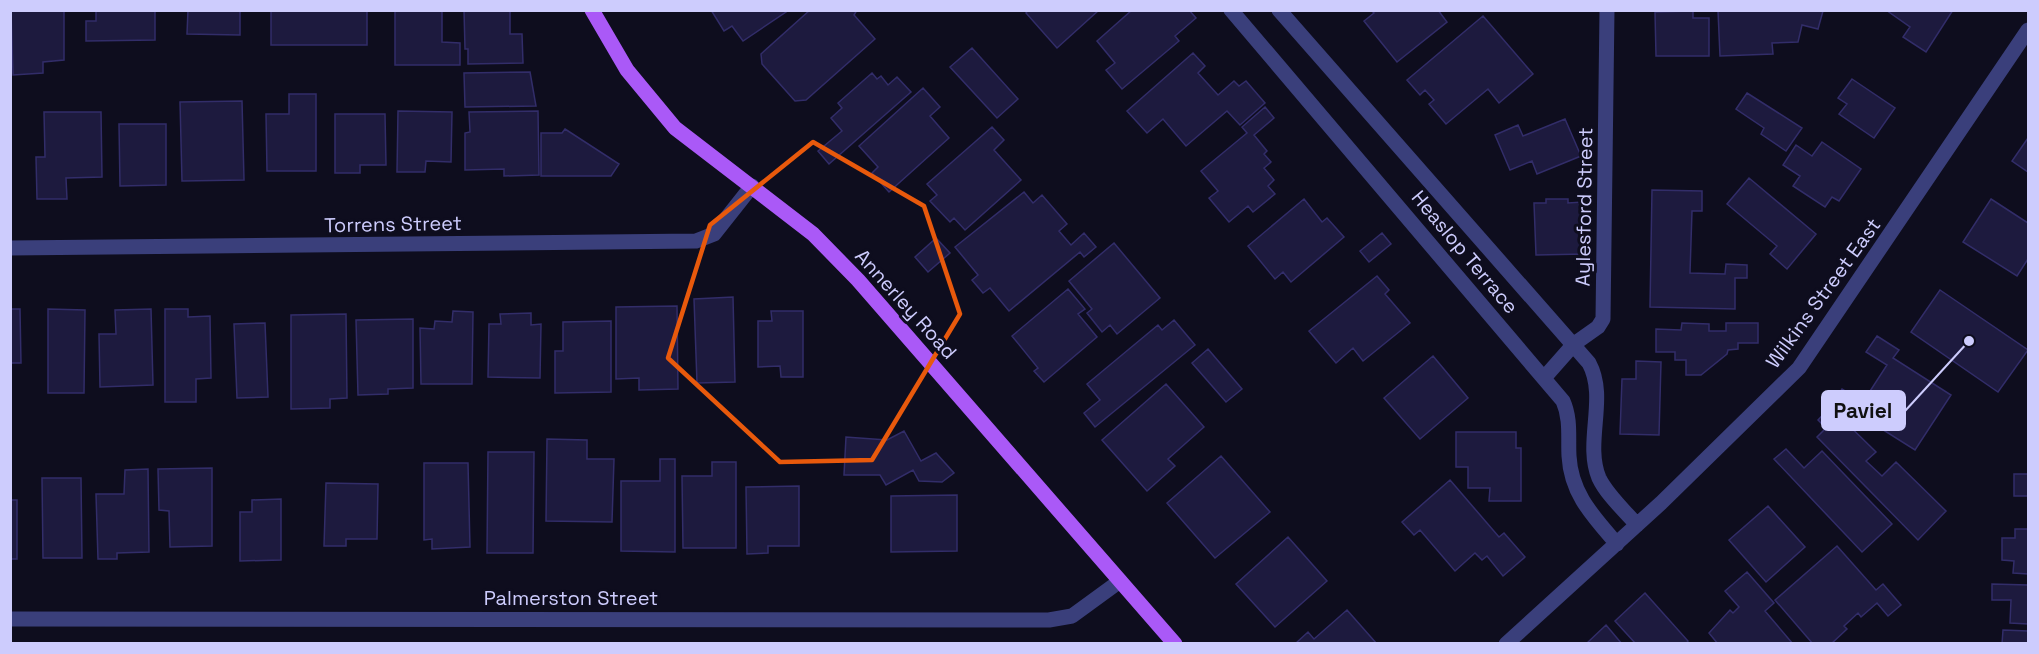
<svg xmlns="http://www.w3.org/2000/svg" width="2039" height="654" font-family="'Space Grotesk',sans-serif">
<rect width="100%" height="100%" fill="#0e0d1e"/>
<path fill="#1d1a3e" stroke="#322d69" stroke-width="1.5" d="M11 10H64V60L43 62V73L13 75Z
M96 10H155V40L86 41V21H96Z
M188 10H240V35L187 34Z
M271 10H367V45H271Z
M395 10H442V42L460 43V65H395Z
M464 10H510V34H522L523 63 468 64V49H465Z
M711 10H789L743 41 732 26 724 31Z
M810 10H857L854 15 875 39 806 100 795 101 762 64 761 54Z
M1028 10H1099L1057 48 1026 13Z
M1132 10H1189L1196 18 1175 36 1179 41 1122 89 1106 70 1115 63 1097 41Z
M1371 10H1438L1447 22 1397 62 1364 21 1374 13Z
M1886 10H1953L1926 52 1903 37 1910 27Z
M1693 11V18H1709V56H1656L1655 12Z
M1718 11 1762 10 1823 11 1818 29 1802 25 1798 42 1772 43 1773 54 1720 56Z
M1483 16 1533 74 1499 103 1488 89 1446 124 1429 104 1434 100 1425 90 1420 95 1407 80Z
M972 48 1018 99 997 118 950 67Z
M1193 53 1205 66 1198 73 1218 95 1234 81 1239 86 1246 81 1265 103 1240 125 1227 111 1186 146 1163 119 1147 133 1127 111Z
M530 72 536 106 465 107 464 73Z
M872 73 877 79 881 76 888 85 897 77 911 92 829 164 818 151 842 131 831 118 842 108 838 103Z
M1852 79 1895 108 1874 138 1839 114 1847 104 1838 98Z
M923 88 940 107 930 116 949 138 889 192 872 173 878 167 859 146Z
M1747 93 1802 128 1786 151 1761 134 1764 128 1736 109Z
M289 94H316V171H267L266 114H289Z
M242 101 244 180 182 181 180 102Z
M1265 107 1274 118 1254 135 1267 151 1264 154 1271 162 1264 168 1274 180 1268 186 1275 194 1253 212 1248 206 1229 222 1209 198 1218 191 1201 171 1247 133 1242 127Z
M398 111 452 112 451 162 426 161 425 172H397Z
M538 111 539 175 504 176V169L465 170V133L470 132 469 112Z
M44 112H101L102 177 66 178 67 199H37L36 157H45Z
M335 114H385L386 165H360V173H335Z
M1565 119 1581 156 1537 174 1532 161 1510 170 1495 135 1518 125 1523 136Z
M119 124H166V185L120 186Z
M992 127 1004 140 994 150 1021 180 965 230 954 218 950 222 930 201 937 195 927 184Z
M565 129 619 164 611 176H541V133H562Z
M2028 138V172L2012 161Z
M1822 142 1861 169 1839 201 1832 197 1825 207 1793 186 1800 176 1783 165 1796 145 1812 156Z
M1749 178 1816 234 1787 269 1770 254 1777 246 1727 204Z
M1652 190 1702 191V211H1692L1690 273 1725 274 1726 264 1747 265V278H1735V309L1650 307Z
M1024 192 1033 203 1042 195 1067 224 1059 231 1071 245 1084 233 1096 247 1084 257 1080 252 1009 311 990 288 983 293 972 280 978 275 955 247Z
M1304 199 1322 222 1327 218 1344 237 1291 282 1283 272 1275 279 1248 246Z
M1546 199H1568V203L1583 202 1585 254 1536 255 1534 203H1546Z
M1991 199 2028 223V259L2017 276 1963 242Z
M1382 233 1391 244 1369 262 1360 251Z
M936 238 950 253 928 272 915 257Z
M1114 243 1160 298 1117 334 1110 325 1102 332 1087 313 1092 309 1069 281Z
M1377 276 1389 290 1385 294 1410 323 1363 361 1353 348 1336 363 1309 331Z
M1068 289 1085 309 1078 314 1097 337 1044 382 1034 371 1038 368 1012 336Z
M1940 290 2028 350 1998 392 1911 332Z
M733 297 735 382 697 383 694 299Z
M677 306 678 389 639 390V378L616 379V307Z
M10 309H20L21 363H10Z
M48 309 85 310 84 393H48Z
M151 309 153 385 100 387 99 334H116L115 310Z
M165 309H188V317L210 316 211 378 196 379V402H165Z
M453 311 473 312 472 384H421L420 328 434 329 435 321 452 322Z
M771 311H803V377H781L780 366 758 367V321H772Z
M531 313V325L541 324 540 378 488 377 489 324H501L500 314Z
M346 314 347 398 330 399V408L291 409V315Z
M413 319V388L388 389V394L358 395 356 320Z
M1174 320 1195 345 1095 427 1084 413 1100 400 1087 384 1158 325 1162 330Z
M611 321V392L555 393V351H563V322Z
M265 323 268 397 237 398 234 324Z
M1682 323 1709 324V331H1726V323H1758V343H1738V349L1728 350 1727 354 1701 375H1686V360H1675V352H1656V329L1681 330Z
M1877 336 1899 350 1893 358 1951 395 1915 450 1869 421 1873 415 1861 408 1855 418 1832 404 1842 389 1863 402 1887 365 1866 352Z
M1208 349 1242 389 1226 402 1192 363Z
M1433 356 1468 398 1420 439 1384 398Z
M1636 361 1661 362 1659 435 1620 434 1622 379H1636Z
M1166 384 1204 427 1168 459 1175 466 1147 491 1102 440Z
M1830 407 1876 452 1866 461 1882 476 1896 462 1946 511 1918 540 1817 437 1826 428 1818 420Z
M904 431 921 461 936 453 954 473 942 482 919 481 913 470 886 485 880 475H844L846 437 887 440Z
M1456 432H1516V448H1521V501H1489L1490 488H1468V467H1456Z
M547 439 587 440V459H614L612 522 546 521Z
M1786 449 1804 468 1822 451 1892 524 1862 552 1774 459Z
M488 452H534L533 553H487Z
M1221 456 1270 512 1215 558 1167 503Z
M660 459H675V552L621 551V481H660Z
M712 462H736V548H683L682 476H712Z
M424 463H468L470 547 432 549V539L424 540Z
M212 468V546L170 547 169 511 159 510 158 469Z
M148 469 149 552 117 553V559H98L96 494H124L125 470Z
M2014 474H2028V496H2014Z
M42 478H81L82 558H43Z
M1450 480 1499 537 1504 533 1525 557 1503 576 1487 556 1482 560 1475 553 1455 571 1420 530 1414 535 1402 522Z
M326 483 378 484 377 539H346V546H324Z
M799 486V546H768V553L747 554 746 487Z
M957 495V551L891 552V496Z
M281 499V560L240 561V512H252V500Z
M10 500H17V559H10Z
M1768 506 1805 547 1766 582 1729 540Z
M2015 529H2028V574L2013 573 2014 561 2002 560V538H2015Z
M1288 537 1327 581 1275 627 1236 584Z
M1837 546 1876 590 1883 584 1901 605 1888 616 1877 603 1861 617 1858 613 1844 626 1847 629 1831 644H1813L1775 600Z
M1747 572 1774 603 1765 611 1793 644H1718L1709 633 1730 610 1733 613 1739 607 1725 591Z
M1992 584 2028 585V624L2010 623 2011 600H1992Z
M1645 593 1688 641 1686 644H1636L1615 621Z
M1347 610 1377 644H1295L1308 632 1314 639Z
M1606 625 1622 644H1586Z
M2003 630 2028 631V644H2002Z"/>
<g fill="none" stroke-linecap="round" stroke-linejoin="round">
<path stroke="#3a3f7b" stroke-width="15" d="M1231 10 1563 401C1571 419 1568 437 1569 456 1571 494 1593 516 1617 544
M1279 10 1589 363C1608 398 1584 442 1599 478 1607 495 1625 511 1637 525
M10 248 696 241 714 234 752 186
M1544 378 1574 344 1598 327 1603 319 1607 10
M10 619 1049 620 1072 616 1120 581
M1506 644 1661 503 1799 368 2028 30"/>
<path stroke="#aa59f7" stroke-width="15" d="M592 10 627 70 675 128 813 234 858 280 1175 644"/>
</g>
<path fill="none" stroke="#e8590c" stroke-width="4.5" stroke-linejoin="round" d="M813 142 924 206 960 314 872 460 780 462 668 358 710 225Z"/>
<g text-anchor="middle" dominant-baseline="central" stroke-width="6" stroke-linejoin="round" paint-order="stroke">
<g font-size="20" fill="#cdccfd" stroke="#0e0d1e">
<text transform="translate(1584 207) rotate(-89)">Aylesford Street</text>
<text transform="translate(393 224) rotate(-1)">Torrens Street</text>
<text transform="translate(1465 252) rotate(50)">Heaslop Terrace</text>
<text transform="translate(1823 293) rotate(-54)">Wilkins Street East</text>
<text transform="translate(906 304) rotate(48)">Annerley Road</text>
<text x="571" y="598">Palmerston Street</text>
</g>
</g>
<path fill="none" stroke="#cdccfd" stroke-width="2" d="M1969 341L1905 411"/>
<circle fill="#cdccfd" stroke="#0e0d1e" stroke-width="2" cx="1969" cy="341" r="6"/>
<rect fill="#cdccfd" stroke="#cdccfd" stroke-width="2" x="1822" y="391" width="83" height="39" rx="6"/>
<g font-size="21" text-anchor="middle" font-weight="bold" fill="#111">
<text x="1863" y="418">Paviel</text>
</g>
<rect width="2039" height="654" fill="none" stroke="#cdccfd" stroke-width="24"/>
</svg>
